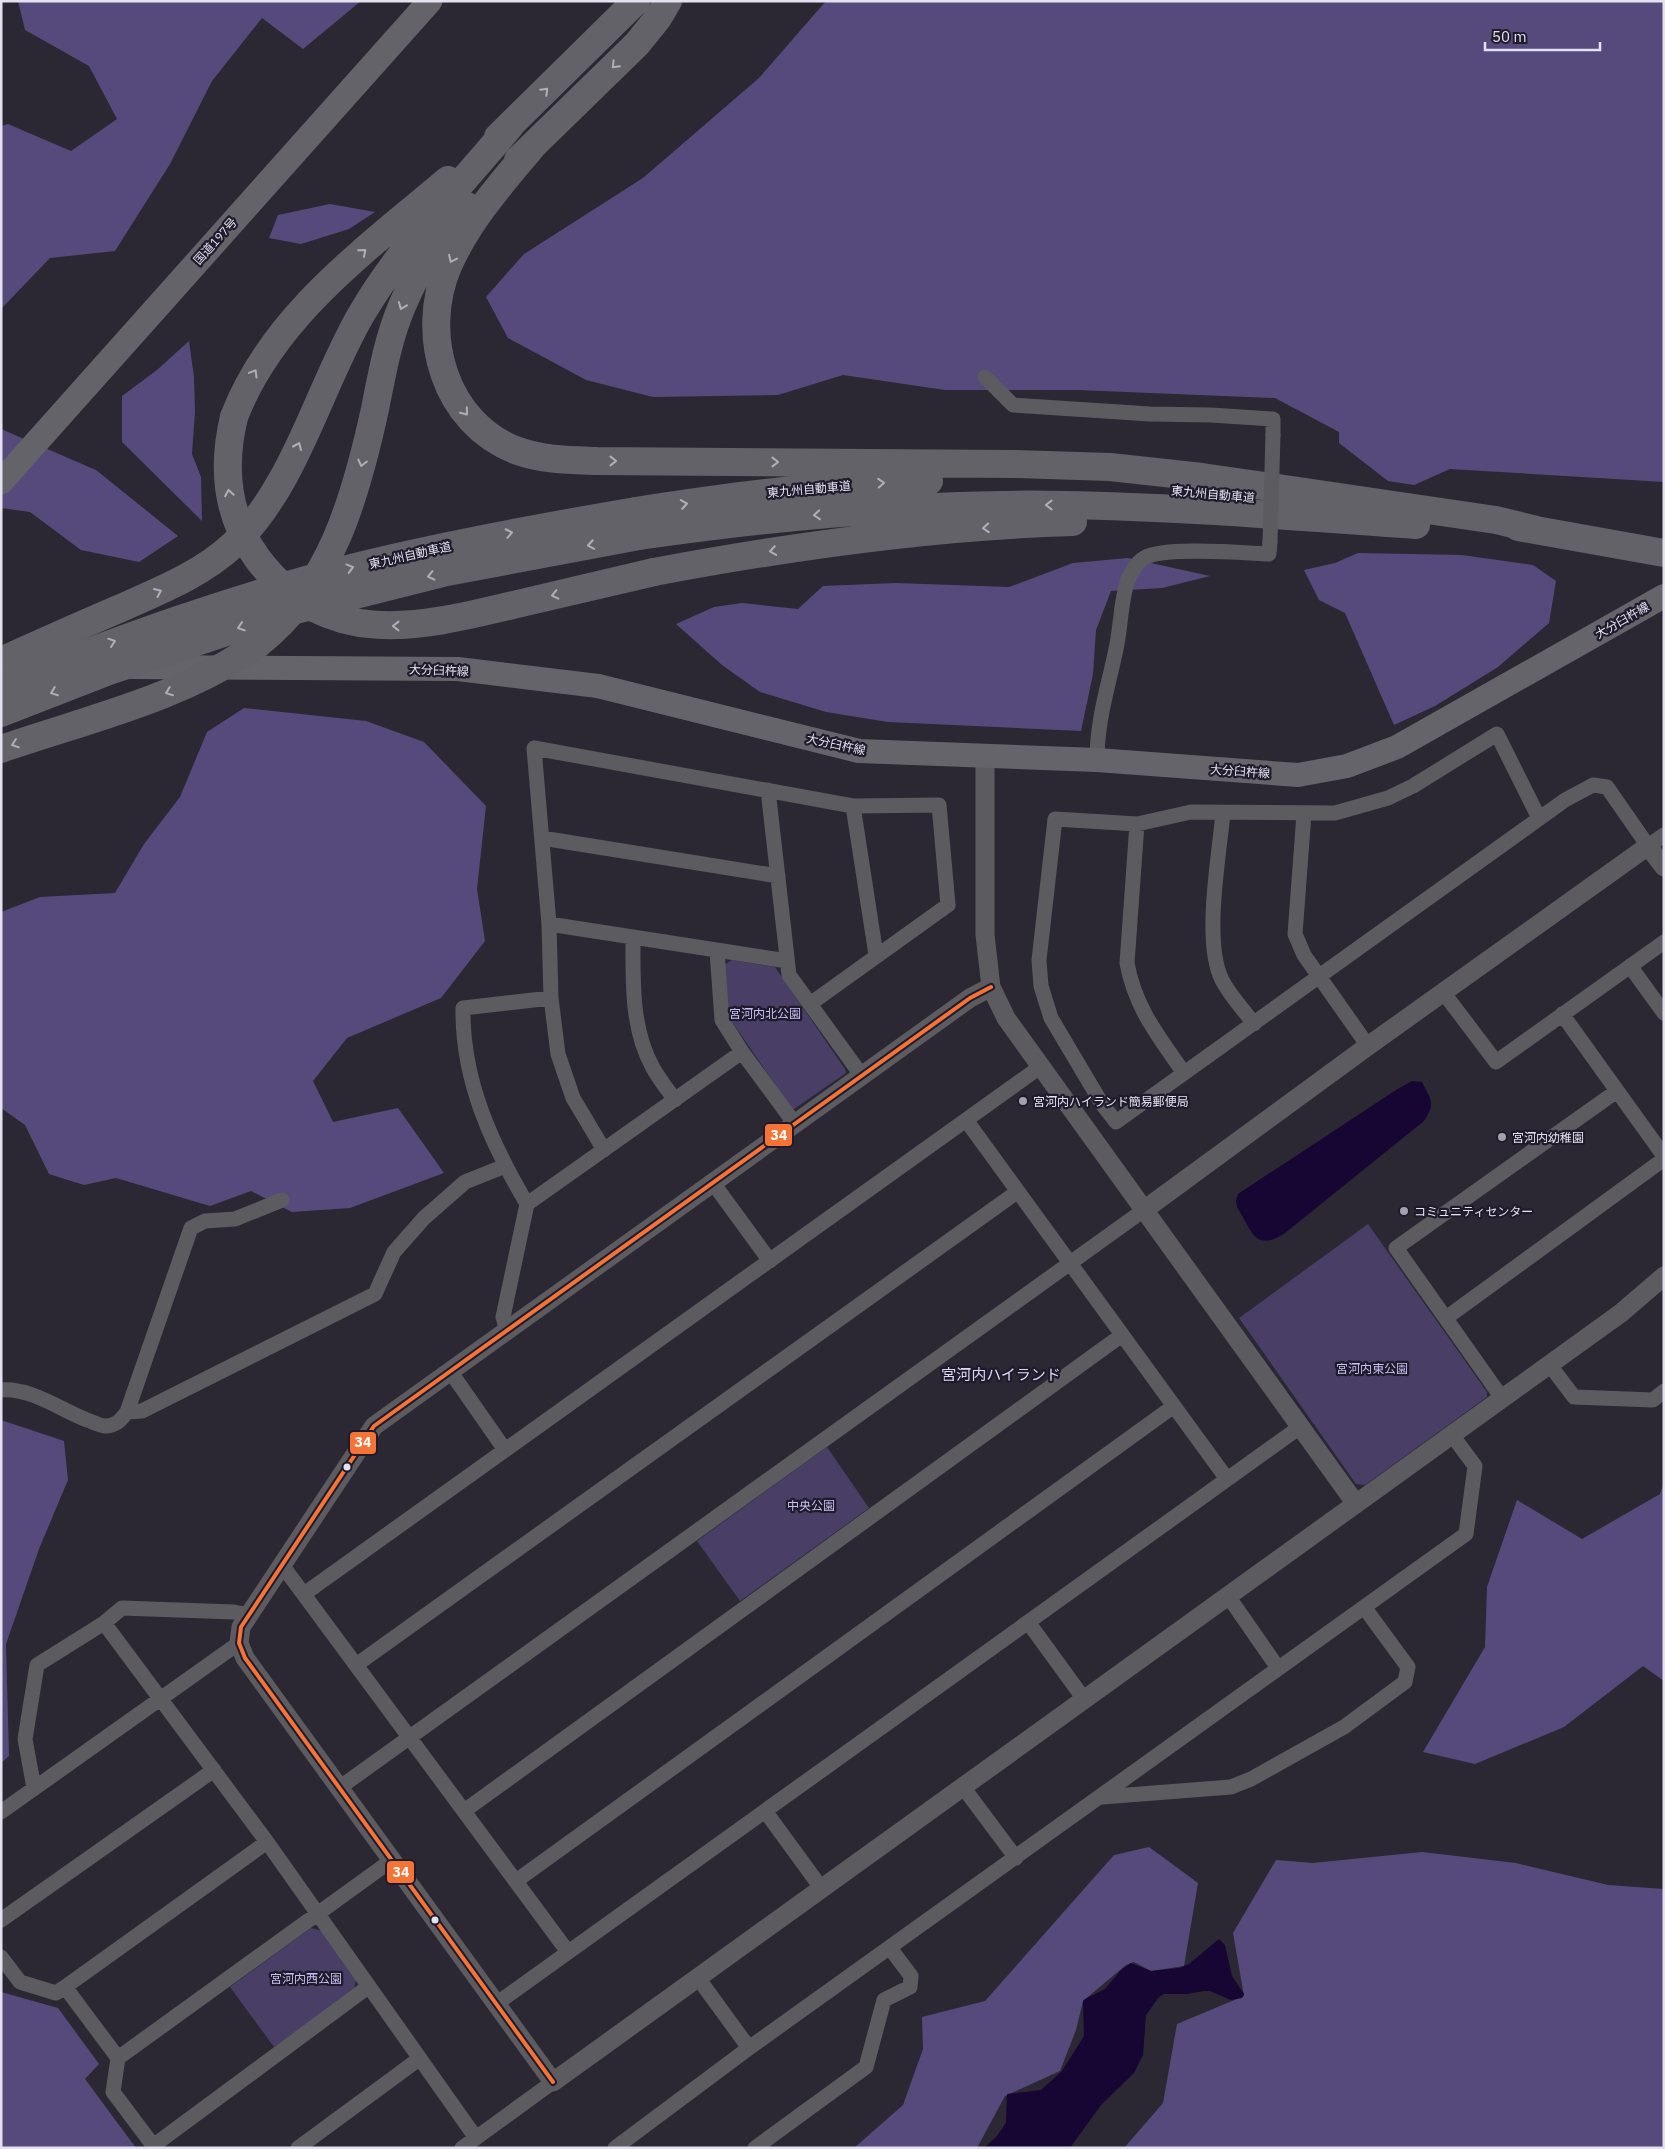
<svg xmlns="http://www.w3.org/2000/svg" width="1665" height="2149" font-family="'IBM Plex Sans','Noto Sans JP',sans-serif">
<rect width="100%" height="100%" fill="#2b2833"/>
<path fill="#483e66" d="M732 960 775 967 845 1069 846 1073 794 1109H792L728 1016 724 965Z
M1368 1224 1487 1392V1397L1365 1485 1356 1484 1239 1318Z
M827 1447 869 1508 740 1601 697 1541Z
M311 1928 322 1931 356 1980 354 1991 274 2047 230 1987Z"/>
<path fill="#564a7c" d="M18 1H361L303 49 262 18 212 81 170 164 115 251 50 258 1 309V126L8 124 71 151 117 119 89 66 25 30Z
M826 1H1664V482L1450 469 1414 485 1388 481 1339 443V432L1275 398 1078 390H945L843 375 778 395 653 397 586 380 508 338 486 297 524 254 643 178 759 78Z
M330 204 375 212 349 229 301 244 269 238 278 215Z
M189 341 194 377 195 412 192 454 201 477 202 521 122 442V396L157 370Z
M1 429 96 470 178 536 139 562 81 550 30 512 1 508Z
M1358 553 1462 555 1533 565 1556 581 1549 623 1498 667 1435 706 1394 725 1345 613 1319 600 1304 570 1335 563Z
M1128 558 1210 576 1162 588 1111 591 1096 630 1093 674 1081 731 888 722 826 712 760 692 722 665 676 624 714 607 742 603 798 609 823 586 896 583 1009 587 1073 563Z
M244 708 366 721 424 742 486 806 477 889 485 941 441 998 347 1038 313 1081 333 1122 398 1108 444 1173 350 1208 292 1212 251 1191 210 1206 116 1178 84 1185 49 1174 25 1125 1 1108V912L40 897 115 893 144 844 180 797 207 732Z
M1 1420 64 1441 68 1480 39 1549 6 1644 9 1756 1 1763Z
M1664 1482V1681L1643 1666 1564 1727 1475 1764 1423 1752 1485 1647 1487 1587 1517 1500 1582 1539 1660 1494Z
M1149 1847 1198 1883 1184 1966 1151 1971 1134 1962 1126 1965 1083 2001 1076 2030 1060 2071 1005 2096 977 2148H854L903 2105 923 2049 922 2017 985 2001 1114 1855Z
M1422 1852 1516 1863 1608 1885 1664 1889V2148H1124L1163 2103 1177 2024 1244 1996 1233 1933 1276 1860 1313 1863Z
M1 1992 58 2008 99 2064 85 2079 136 2148H1Z"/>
<path fill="#170533" d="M1412 1081 1422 1082C1431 1100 1436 1103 1424 1121L1285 1233C1255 1253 1252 1231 1237 1207L1236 1201 1238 1194 1396 1090Z
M1219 1939 1225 1945 1232 1976 1244 1994 1242 1998 1231 2000 1210 1991H1204L1187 1994H1164L1159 1997 1146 2015 1143 2055 1134 2073 1101 2105 1070 2148H984L997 2136 1006 2123 1007 2094 1041 2090 1062 2071 1084 2036 1083 2001 1085 1999 1105 1989 1121 1970 1131 1963 1151 1971 1179 1968 1189 1964Z"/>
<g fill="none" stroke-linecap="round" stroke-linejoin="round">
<path stroke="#5c5b60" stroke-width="15" d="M985 377 1013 405 1150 414 1211 415 1273 419V435
M1097 760C1097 718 1109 685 1117 644 1121 623 1121 599 1128 580 1132 571 1136 563 1144 558 1163 546 1244 553 1269 554L1270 542
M768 790 789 975 862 1076
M853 806 876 955
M1223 813C1219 857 1203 942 1222 980 1230 996 1244 1010 1254 1024
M1304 814 1295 934 1304 955 1368 1046
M1539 818 1497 734 1413 786 1388 798 1335 813 1191 812 1137 824 1055 819 1039 960 1041 986 1051 1018 1102 1104 1116 1122 1565 800 1593 785 1607 787 1648 846 1664 835
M1137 824 1127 963C1135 1008 1159 1037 1184 1073
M542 838 778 876
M549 924 787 961
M633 938C633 981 631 1029 653 1068 659 1079 667 1089 675 1100
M717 951 722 1020 742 1052 795 1124
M1630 966 1664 1013
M1443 992 1496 1062 1664 942
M1562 1014 1664 1156
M966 1120 1227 1479
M604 1150 573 1098 558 1054 551 998 549 924 534 748 853 806 939 805 948 905 810 1004
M713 1183 770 1261
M527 1204 742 1052
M1446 1318 1664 1159
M507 1331 503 1317 527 1204C491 1143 462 1080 463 1008L551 998
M1549 1364 1574 1397 1653 1400 1664 1391
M450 1371 505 1450
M1 1390C32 1388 59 1409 87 1420 93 1422 100 1426 105 1426 116 1426 121 1420 127 1412L191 1228 205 1221 235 1219 282 1200
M1502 1398 1396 1248 1617 1091
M127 1412 142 1411 375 1294 394 1252 424 1218 465 1182 505 1166
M282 1565 568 1952
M304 1594 1040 1067
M1228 1596 1278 1668
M1028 1622 1084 1699
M104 1623 267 1842 476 2138
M356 1665 1017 1192
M963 1787 1016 1858
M34 1788 25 1739 37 1665 104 1623 122 1608 234 1612 249 1615
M339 1788 1144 1210
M1102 1797 1231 1787 1251 1779 1344 1727 1405 1682 1408 1667 1364 1607
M464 1811 1122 1335
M765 1811 822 1889
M1 1812 239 1643
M516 1881 1174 1406
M1 1920 214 1770
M1 1957 20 1982 56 1993 65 1987
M698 1978 749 2048
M496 2004 1300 1427
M118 2058 392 1860
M153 2146 368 1987
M155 2148 113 2092 118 2058 65 1987 267 1842
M298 2148 419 2059
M462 2148 553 2082
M615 2148 749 2048 1466 1534 1475 1466 1452 1435
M755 2148 866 2067 884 2000 910 1987 911 1976 890 1948"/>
<path stroke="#5c5b60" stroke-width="19" d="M985 754V935L991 987 1006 1018 1356 1504
M991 987 970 998 374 1426 241 1627 239 1643 245 1658 553 2082 1621 1313 1664 1276
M1144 1210 1368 1046 1648 846 1664 867"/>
<path stroke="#66646b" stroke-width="24" d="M130 667 458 669 598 686 859 751 1097 760 1298 775 1347 766 1397 747 1664 596"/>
<path stroke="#64636a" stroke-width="25" d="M1 482 430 1"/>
<path stroke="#636269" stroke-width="28" d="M498 137 636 1
M531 148C499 186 468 221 448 266 419 334 444 424 518 451 543 460 570 460 597 461L1014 464 1110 467 1202 477 1496 520 1537 530
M518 160 637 44 658 18 668 1
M234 417C273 315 368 248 448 180
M636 511C733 496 831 483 929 481
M1518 527 1664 553
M639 536C779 516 922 502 1064 505 1182 507 1299 517 1416 525
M654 572C792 546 933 526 1073 522
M258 644C331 587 356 496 375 409 382 374 388 339 402 306 418 268 438 236 467 206
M1 661C41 643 81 625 121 608 161 590 202 574 234 544 296 485 319 386 362 313 402 245 460 186 510 126"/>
<path stroke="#5c5b60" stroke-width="15" d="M1270 542 1273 435"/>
<path stroke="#636269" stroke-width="28" d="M234 417C222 467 226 515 257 558 326 650 417 628 513 605 560 594 607 583 654 572
M1 686C117 640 234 597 355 567 448 544 542 527 636 511
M1 713 109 671 284 613 447 572 639 536
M1 749C88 719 183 698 258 644"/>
<g stroke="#1f1b2d" stroke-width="8">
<path id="bus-1" d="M553 2082 245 1658 239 1643 241 1627 374 1426 970 998 991 987"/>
</g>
<use href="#bus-1" stroke="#f57335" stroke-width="4"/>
</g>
<defs><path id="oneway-chevron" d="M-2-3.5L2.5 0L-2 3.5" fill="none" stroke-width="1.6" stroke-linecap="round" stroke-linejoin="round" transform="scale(1.25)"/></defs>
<g stroke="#b0afb9">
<use href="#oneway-chevron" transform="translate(615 65) rotate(135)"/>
<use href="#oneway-chevron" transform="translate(545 91) rotate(-45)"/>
<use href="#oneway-chevron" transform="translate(363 252) rotate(-41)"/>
<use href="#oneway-chevron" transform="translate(452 259) rotate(115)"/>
<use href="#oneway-chevron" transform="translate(402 306) rotate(112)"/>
<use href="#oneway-chevron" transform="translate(254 373) rotate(-59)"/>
<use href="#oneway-chevron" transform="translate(465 412) rotate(51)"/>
<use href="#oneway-chevron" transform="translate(298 446) rotate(-66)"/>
<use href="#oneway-chevron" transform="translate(613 461)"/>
<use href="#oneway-chevron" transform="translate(775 462)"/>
<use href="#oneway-chevron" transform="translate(362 463) rotate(103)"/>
<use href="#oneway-chevron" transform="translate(881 483) rotate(-4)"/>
<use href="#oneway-chevron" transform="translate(229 493) rotate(-100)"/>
<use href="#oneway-chevron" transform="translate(684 504) rotate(-9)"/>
<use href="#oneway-chevron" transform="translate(1049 505) rotate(180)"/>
<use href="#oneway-chevron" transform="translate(817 515) rotate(175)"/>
<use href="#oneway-chevron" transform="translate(986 528) rotate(176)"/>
<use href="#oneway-chevron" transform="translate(509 533) rotate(-12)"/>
<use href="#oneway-chevron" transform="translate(591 545) rotate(170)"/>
<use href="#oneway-chevron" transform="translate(773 551) rotate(171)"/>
<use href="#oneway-chevron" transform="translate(350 568) rotate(-15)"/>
<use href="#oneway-chevron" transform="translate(431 576) rotate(167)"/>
<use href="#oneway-chevron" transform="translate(158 592) rotate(-24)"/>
<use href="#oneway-chevron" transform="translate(555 595) rotate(167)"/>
<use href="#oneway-chevron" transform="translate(396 626) rotate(180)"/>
<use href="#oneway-chevron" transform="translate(241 627) rotate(162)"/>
<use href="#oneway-chevron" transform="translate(112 642) rotate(-19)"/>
<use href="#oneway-chevron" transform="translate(54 692) rotate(159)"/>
<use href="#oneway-chevron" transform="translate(169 692) rotate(159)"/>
<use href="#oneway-chevron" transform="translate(15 744) rotate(161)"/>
</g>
<g fill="#a3a1ad" stroke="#1f1b2d" stroke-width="2">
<circle cx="1023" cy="1101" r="5"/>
<circle cx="1502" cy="1137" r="5"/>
<circle cx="1404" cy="1211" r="5"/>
</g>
<g fill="#e4e2ef" stroke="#1f1b2d" stroke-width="2">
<circle cx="347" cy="1467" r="4.5"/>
<circle cx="435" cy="1920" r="4.5"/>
</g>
<g text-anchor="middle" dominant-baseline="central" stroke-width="4.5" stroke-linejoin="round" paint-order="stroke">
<g font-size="12" fill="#e4e2ef" stroke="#1f1b2d">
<text transform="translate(215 241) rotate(-48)">国道197号</text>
<text transform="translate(809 489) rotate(-5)">東九州自動車道</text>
<text transform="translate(1213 494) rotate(5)">東九州自動車道</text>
<text transform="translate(410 555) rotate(-13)">東九州自動車道</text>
<text transform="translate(1622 620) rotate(-30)">大分臼杵線</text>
<text transform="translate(439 670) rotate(2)">大分臼杵線</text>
<text transform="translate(836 744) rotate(12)">大分臼杵線</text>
<text transform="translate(1240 771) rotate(4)">大分臼杵線</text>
</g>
<g font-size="12" fill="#c8bef1" stroke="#1f1b2d">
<text x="765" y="1013">宮河内北公園</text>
<text x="1372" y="1368">宮河内東公園</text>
<text x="811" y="1505">中央公園</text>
<text x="306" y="1978">宮河内西公園</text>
</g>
<g font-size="12" fill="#e4e2ef" stroke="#1f1b2d" text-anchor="start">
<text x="1033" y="1101">宮河内ハイランド簡易郵便局</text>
<text x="1512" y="1137">宮河内幼稚園</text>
<text x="1414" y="1211">コミュニティセンター</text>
</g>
<g font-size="15" fill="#ded9f3" stroke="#1f1b2d">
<text x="1001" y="1374">宮河内ハイランド</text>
</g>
</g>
<g stroke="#1f1b2d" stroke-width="2">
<rect x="764" y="1123" width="29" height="24" rx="5" fill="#f57335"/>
<rect x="349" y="1431" width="28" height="24" rx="5" fill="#f57335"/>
<rect x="386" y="1860" width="29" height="24" rx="5" fill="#f57335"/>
</g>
<g font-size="14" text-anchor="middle" font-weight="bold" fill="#fff">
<text x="779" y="1140">34</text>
<text x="363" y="1447">34</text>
<text x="401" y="1877">34</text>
</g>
<rect width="1665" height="2149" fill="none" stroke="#e4e2ef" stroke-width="5"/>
<path d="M1485 42v8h115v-8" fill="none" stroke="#e4e2ef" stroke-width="2.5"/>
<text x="1492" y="42" font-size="15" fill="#e4e2ef" stroke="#1f1b2d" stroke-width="4" paint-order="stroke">50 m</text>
</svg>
